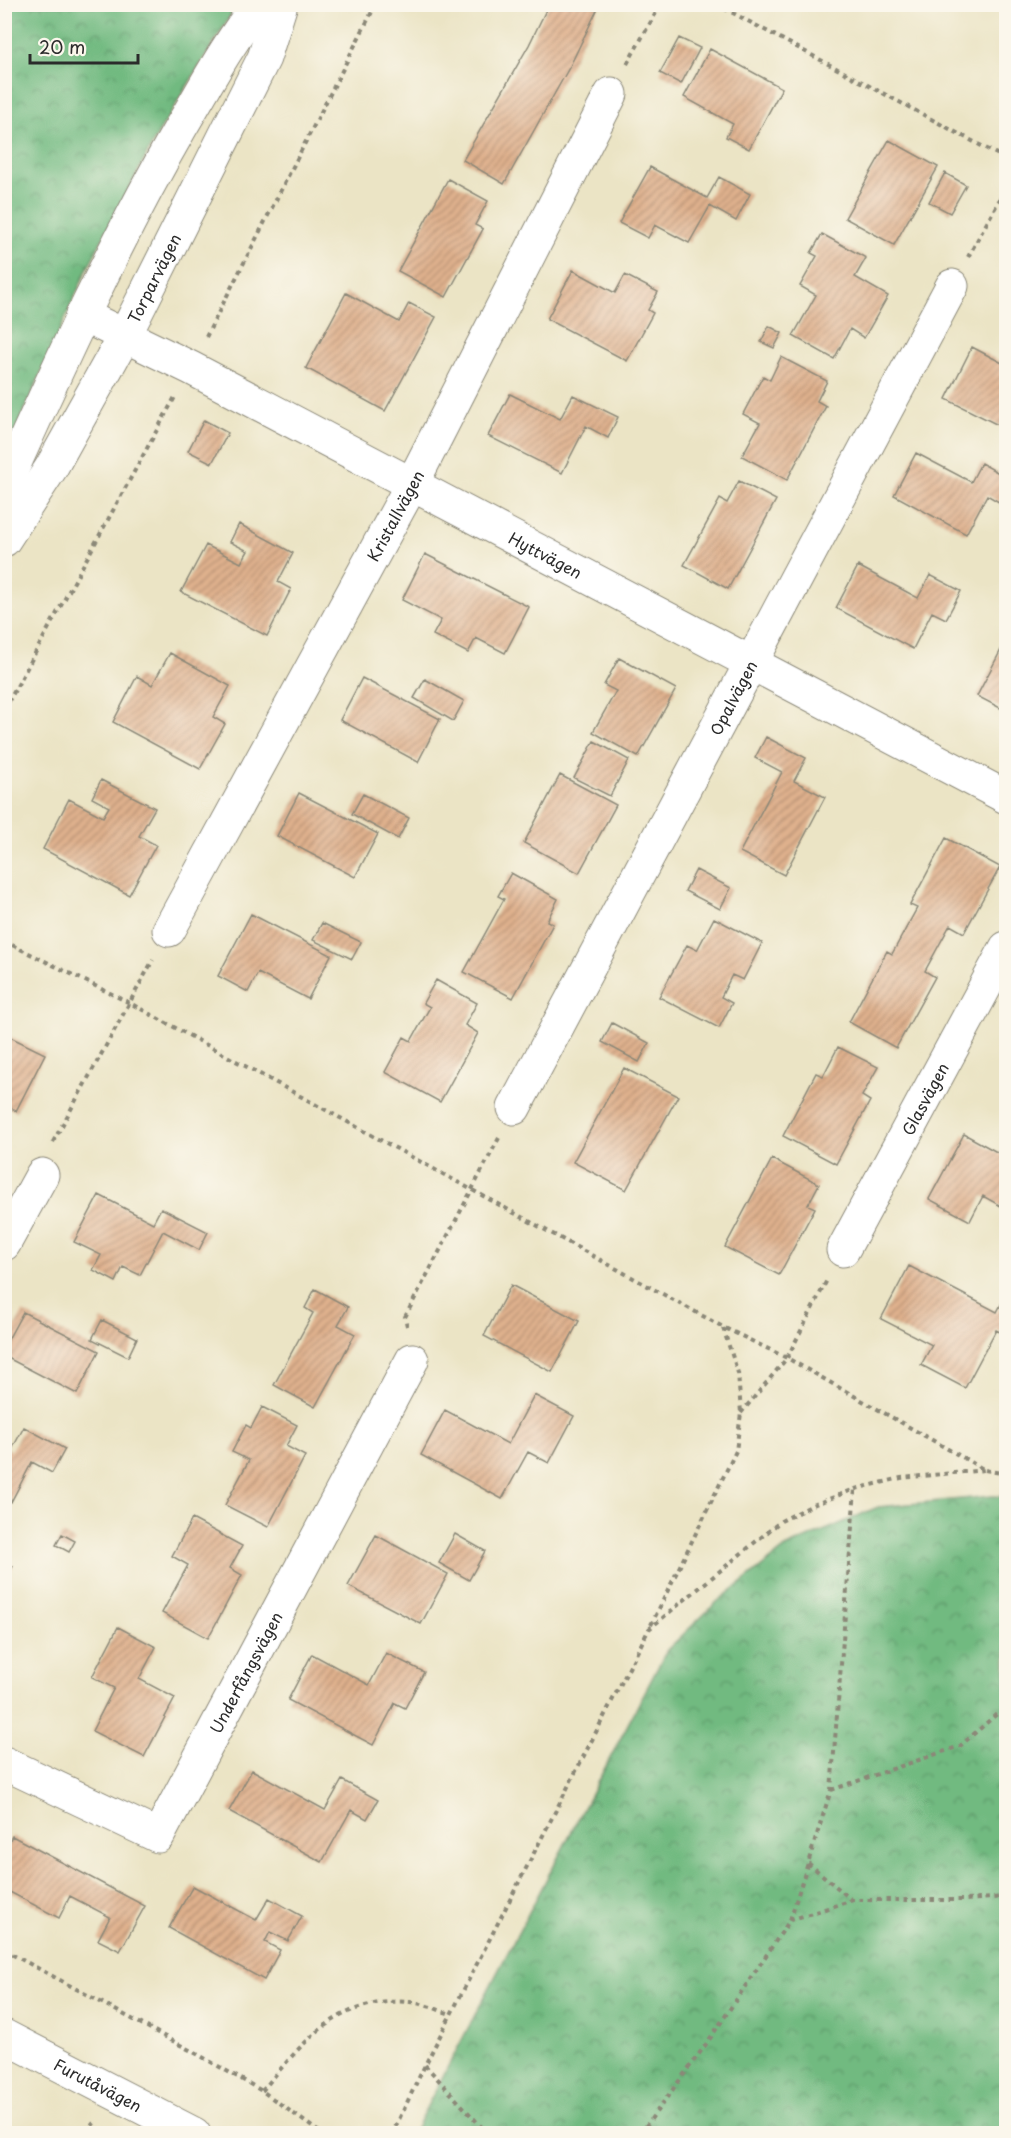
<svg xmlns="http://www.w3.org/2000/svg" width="1011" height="2138" font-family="'Playpen Sans',sans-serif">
<defs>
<pattern id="forest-crowns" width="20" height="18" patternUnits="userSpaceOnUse" patternTransform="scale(1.5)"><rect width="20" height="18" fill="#71ba80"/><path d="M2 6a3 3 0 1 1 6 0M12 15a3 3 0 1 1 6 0" fill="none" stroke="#5d9769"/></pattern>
<pattern id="building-hatch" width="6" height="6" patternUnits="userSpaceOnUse" patternTransform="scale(1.5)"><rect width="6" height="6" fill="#dfb18d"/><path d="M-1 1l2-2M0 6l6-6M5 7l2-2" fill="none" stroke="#b59073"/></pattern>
</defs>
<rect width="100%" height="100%" fill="#fbf7ec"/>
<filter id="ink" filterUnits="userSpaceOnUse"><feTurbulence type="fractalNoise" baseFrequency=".0167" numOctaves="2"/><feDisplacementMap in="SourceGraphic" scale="12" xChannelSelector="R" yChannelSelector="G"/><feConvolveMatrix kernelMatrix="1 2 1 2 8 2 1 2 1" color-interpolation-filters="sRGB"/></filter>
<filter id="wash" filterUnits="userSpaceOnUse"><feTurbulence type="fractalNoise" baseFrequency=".008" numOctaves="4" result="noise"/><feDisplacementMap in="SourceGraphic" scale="24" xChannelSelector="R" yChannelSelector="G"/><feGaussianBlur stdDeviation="1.35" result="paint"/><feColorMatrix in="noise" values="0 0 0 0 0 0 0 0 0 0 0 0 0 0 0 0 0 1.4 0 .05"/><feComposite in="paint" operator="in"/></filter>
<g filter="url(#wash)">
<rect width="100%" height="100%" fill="#ebe4c5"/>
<path fill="url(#forest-crowns)" stroke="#4e7256" stroke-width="1.5" d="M5 5H237L156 137 88 267 5 455Z
M993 1496 1006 1497V2133H413L667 1650 718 1601 787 1547 878 1507Z"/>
<g id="blocks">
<path fill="url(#building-hatch)" d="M549 4H600L570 66 504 184 463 160 529 45Z
M679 38 700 48 681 84 660 73Z
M710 49 782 88 749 149 726 137 733 124 684 97Z
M889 140 938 167 894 245 845 218Z
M650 167 707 198 719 177 750 194 736 221 710 206 689 243 655 225 648 238 619 223Z
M945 173 966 185 950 213 929 202Z
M448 179 488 201 475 225 483 229 446 297 398 271Z
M822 234 866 258 855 277 888 296 864 338 850 329 834 359 793 336 816 295 800 286 817 256 811 253Z
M573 270 615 293 625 275 658 292 648 310 653 313 627 361 547 319Z
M346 293 399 322 409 303 436 317 385 411 306 368Z
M769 326 782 333 774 348 761 342Z
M972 347 1006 365V429L946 399Z
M781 357 827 381 817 401 826 406 787 480 742 456 760 423 743 414 763 376 770 380Z
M510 394 560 419 573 395 618 417 608 438 586 426 562 473 488 436Z
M204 420 228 433 212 463 188 451Z
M916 453 971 482 981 463 1006 477 1004 505 987 495 966 534 894 495Z
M739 481 776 500 728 589 684 565 720 499 727 503Z
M239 524 293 553 278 582 291 589 267 636 181 592 206 545 241 563 248 551 230 542Z
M425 554 529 607 505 653 476 638 468 653 433 635 441 620 402 600Z
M858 566 918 598 930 575 961 591 946 619 932 612 913 649 836 608Z
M1003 646 1006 648V711L977 696Z
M170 653 230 686 213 717 225 724 200 769 113 722 137 676 152 685Z
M619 658 676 689 638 757 593 732 616 691 604 685Z
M362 678 440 719 418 762 340 720Z
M425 679 464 701 453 721 414 698Z
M766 737 806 758 794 781 825 797 784 875 740 852 782 772 755 758Z
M594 741 629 760 610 796 574 778Z
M560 775 616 805 579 873 524 843Z
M101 780 155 808 139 836 156 845 129 895 43 849 69 799 103 817 109 807 92 798Z
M299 793 378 834 355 877 277 836Z
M363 794 409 818 398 839 352 814Z
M946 838 1000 867 964 933 950 925 925 971 935 977 896 1048 849 1022 887 951 892 954 917 908 910 905Z
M696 870 731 888 720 909 685 891Z
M511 873 558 899 547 921 553 924 513 998 464 972 504 899 498 896Z
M251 914 331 955 308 999 258 973 248 992 218 976Z
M714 918 762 943 743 980 732 975 721 997 732 1003 719 1028 659 997 687 945 697 950Z
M322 923 361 942 352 959 313 940Z
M436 980 477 1003 465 1025 478 1033 440 1102 385 1072 404 1037 411 1041 430 1007 423 1003Z
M612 1023 649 1043 639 1062 602 1042Z
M4 1034 45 1054 16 1111 4 1106Z
M838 1047 878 1067 862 1096 870 1101 836 1164 783 1136 816 1073 823 1076Z
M624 1068 678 1096 626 1190 573 1162Z
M964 1134 1006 1157V1209L983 1196 970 1221 929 1199Z
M772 1159 819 1184 808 1205 815 1208 779 1275 725 1247Z
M99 1195 153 1223 161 1208 208 1232 199 1250 163 1231 140 1275 123 1267 116 1282 93 1270 101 1255 74 1242Z
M909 1266 997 1312 1006 1295V1335L996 1330 965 1388 921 1365 932 1345 881 1319Z
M511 1285 579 1321 552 1372 484 1336Z
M315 1289 348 1307 338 1325 355 1334 315 1407 274 1385 313 1313 305 1308Z
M23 1312 99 1351 77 1394 4 1356V1347Z
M102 1320 137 1338 128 1357 92 1339Z
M534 1395 574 1416 549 1463 528 1452 502 1499 421 1455 445 1410 508 1444Z
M262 1407 297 1425 286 1446 305 1456 268 1527 225 1505 249 1460 232 1452 246 1425 251 1428Z
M24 1427 65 1449 52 1473 32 1462 11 1502 4 1499V1447L11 1451Z
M192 1519 242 1546 230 1568 242 1575 208 1638 162 1613 188 1565 172 1556Z
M62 1534 75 1541 69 1552 56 1545Z
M455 1534 485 1551 469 1580 439 1563Z
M376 1535 448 1574 421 1624 348 1586Z
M4 1562 13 1566 4 1582Z
M118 1627 156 1647 139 1679 175 1698 144 1757 92 1731 114 1688 92 1677Z
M386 1653 424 1672 405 1708 395 1703 373 1745 288 1700 312 1654 369 1685Z
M252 1770 325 1810 342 1780 378 1800 367 1819 351 1810 322 1862 229 1811Z
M12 1836 145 1906 120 1951 98 1940 110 1917 70 1896 59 1918 4 1889V1851Z
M193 1886 256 1920 269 1898 302 1916 288 1941 270 1932 265 1942 280 1950 264 1980 169 1928Z"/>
</g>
</g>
<g filter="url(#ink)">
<use href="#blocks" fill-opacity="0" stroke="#8b8878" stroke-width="1.5"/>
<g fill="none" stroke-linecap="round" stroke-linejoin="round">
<g stroke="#8b8878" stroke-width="35">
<g id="minor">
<path id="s1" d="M82 315 191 368 1006 797"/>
<path d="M4 487C59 365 114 243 181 127 206 85 228 43 259 4"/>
<path id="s2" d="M4 540 51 468 125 335 264 58 281 4"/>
<path id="s3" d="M169 930 412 484 611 94"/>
<path id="s4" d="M514 1108 952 286"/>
<path d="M4 1244 42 1175"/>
<path id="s5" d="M843 1250 1006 948"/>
<path id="s6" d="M4 1763 158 1836 412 1360"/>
<path id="s7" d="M4 2036 194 2134"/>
</g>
</g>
<path stroke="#8b8878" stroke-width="4" stroke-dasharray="4.5 4.5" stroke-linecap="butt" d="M716 4 1006 159
M627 64 661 4
M968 257 1006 188
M206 337 376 4
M4 710 175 397
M4 941 128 1002 723 1327 787 1358 985 1470 901 1478 855 1489 813 1505 781 1521 649 1629 425 2065 392 2134
M53 1142 153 960
M407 1326 405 1317 499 1138
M741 1413 787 1358 827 1280
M985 1470 1006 1474
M651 1625 736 1451 741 1413 738 1373 723 1328
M831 1790 960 1746 1006 1706
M808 1863 852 1900
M790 1920 831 1790 855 1489
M4 1950 197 2054 262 2091 322 2134
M425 2065 488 2134
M262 2091C304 2041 338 1997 410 2002 423 2003 438 2010 451 2014
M91 2123 105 2134
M640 2134 707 2043 790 1920 853 1900H966L1006 1897"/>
<use href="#minor" stroke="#fff" stroke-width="33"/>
</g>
</g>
<g text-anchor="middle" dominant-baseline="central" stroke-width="6" stroke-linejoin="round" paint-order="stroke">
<g font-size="16" fill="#2b2b2b" stroke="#fbf7ec">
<text stroke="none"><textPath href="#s2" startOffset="302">Torparvägen</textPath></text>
<text stroke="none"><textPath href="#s3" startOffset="472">Kristallvägen</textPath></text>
<text stroke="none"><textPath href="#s1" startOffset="522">Hyttvägen</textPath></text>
<text stroke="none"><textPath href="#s4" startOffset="465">Opalvägen</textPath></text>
<text stroke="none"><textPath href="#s5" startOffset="172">Glasvägen</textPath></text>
<text stroke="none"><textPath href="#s6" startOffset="356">Underfångsvägen</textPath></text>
<text stroke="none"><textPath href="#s7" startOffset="106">Furutåvägen</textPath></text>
</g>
</g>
<rect width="1011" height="2138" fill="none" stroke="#fbf7ec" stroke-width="24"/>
<path d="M30 54v9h108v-9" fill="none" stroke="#2b2b2b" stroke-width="3"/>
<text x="39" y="54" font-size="18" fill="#2b2b2b" stroke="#fbf7ec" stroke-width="4.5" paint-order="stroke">20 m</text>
</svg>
